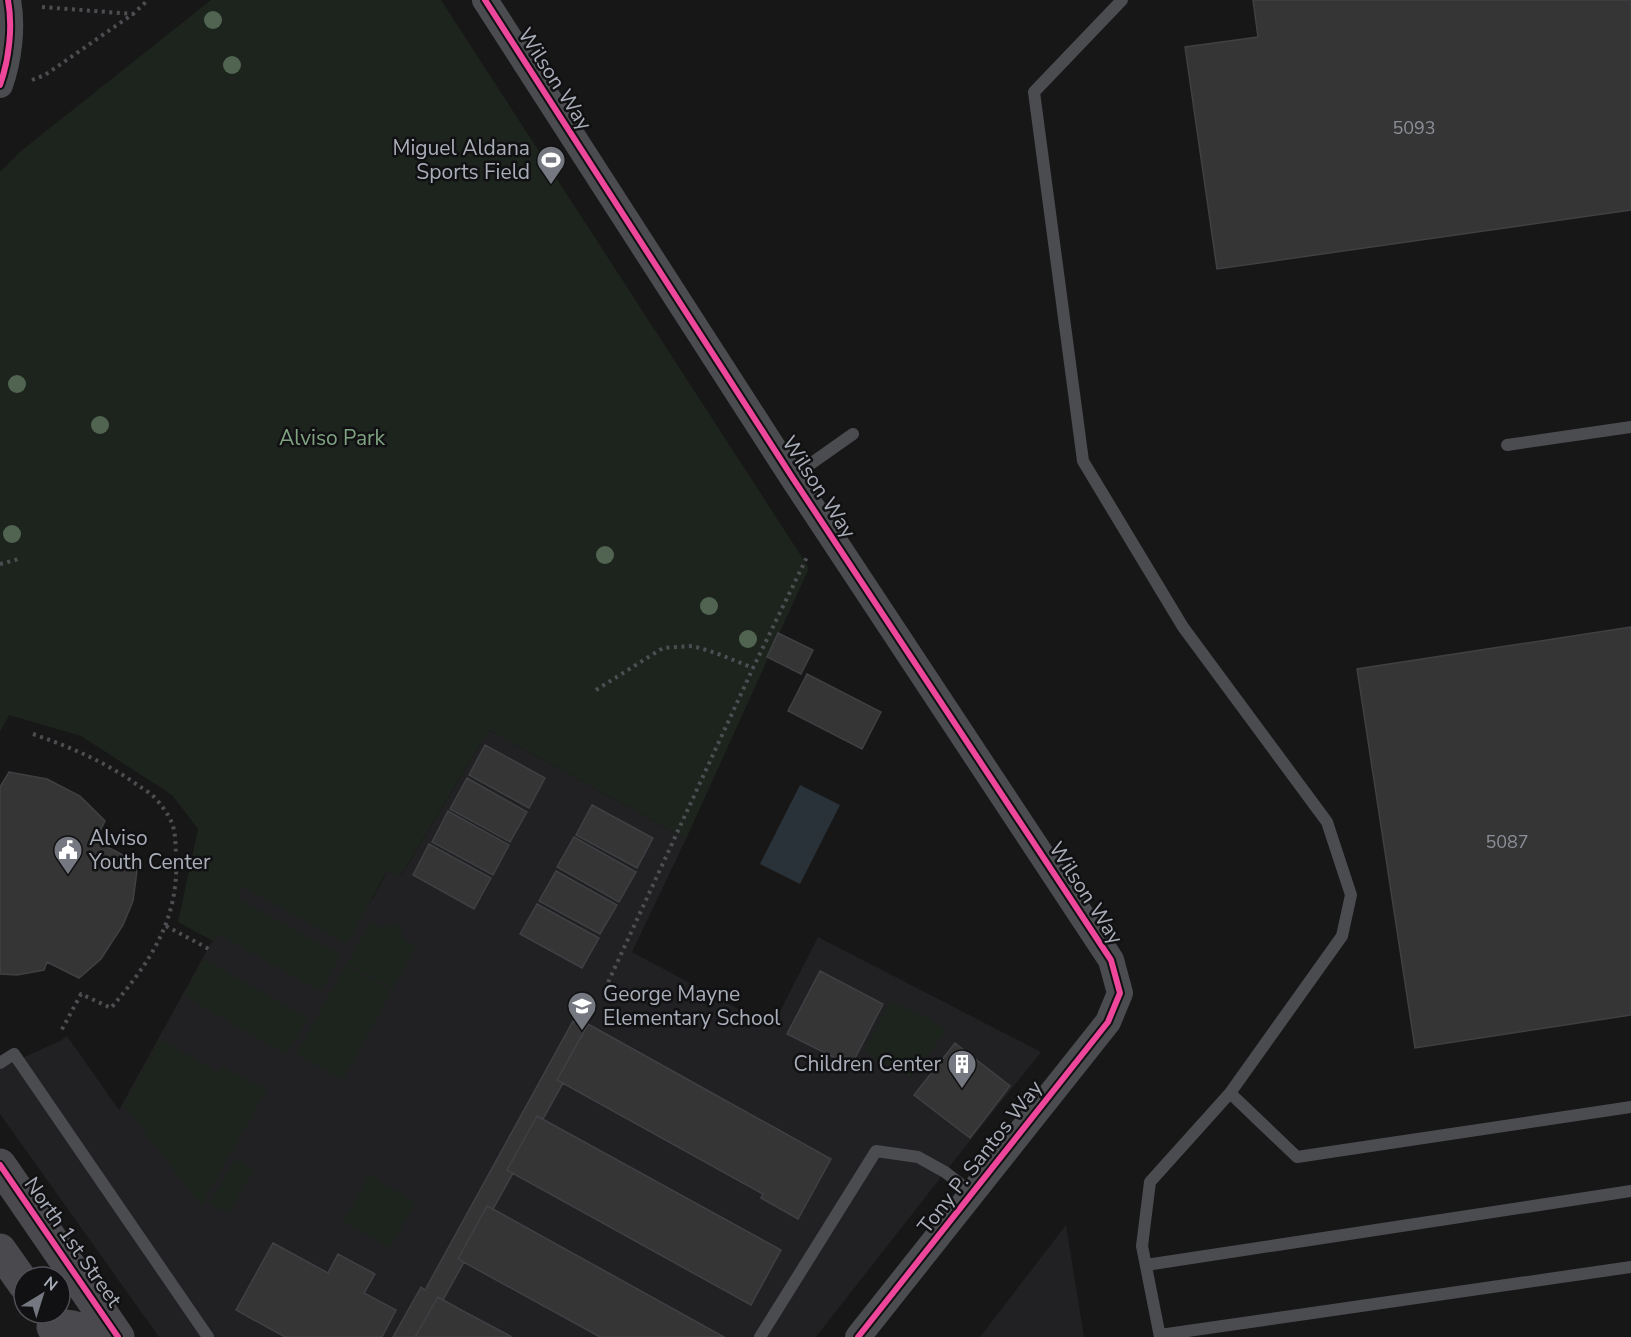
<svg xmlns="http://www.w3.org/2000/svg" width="1631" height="1337" font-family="'Nunito Sans',sans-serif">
<rect width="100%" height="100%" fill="#171717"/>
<path fill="#212123" d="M489 730 686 839 632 952 772 1027 818 937 1041 1052 945 1172 816 1337H159L0 1114V1068L60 1041 67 1036 119 1110 242 887 372 900 388 870 401 876Z
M1066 1225 1084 1337H980Z"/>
<path fill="#1d241e" d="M211 0H441L809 568 686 839 489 730 400 877 387 871 347 944 242 887 237 898 341 955 321 992 218 934 213 941 178 922 198 829 172 795 81 736 9 715 0 732V172L21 151Z
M371 921 384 929 388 925 397 924 401 927 402 937 416 946 393 989 347 964Z
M204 959 308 1018 287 1055 184 996Z
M346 965 392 991 343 1080 296 1054Z
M890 1001 929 1018 947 1030 911 1078 864 1052Z
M160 1039 219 1073 223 1066 267 1090 201 1206 124 1105Z
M236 1159 254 1170 228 1214 209 1203Z
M369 1175 416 1202 390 1248 343 1222Z"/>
<path fill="#2a3239" d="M800 785 840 805 800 884 760 864Z"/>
<path fill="#353536" stroke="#3f4043" stroke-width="1.5" d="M1253 0H1631V210L1217 269 1185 47 1258 37Z
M1631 627V1015L1415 1048 1357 669Z
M778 633 813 650 801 674 767 657Z
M807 674 881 712 862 749 788 711Z
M485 745 545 778 529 808 469 775Z
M9 772 47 779 80 796 105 821 97 837 100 838 98 842 138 863 133 901 123 925 101 959 79 978 47 962 44 970 39 971 17 975 0 974V787Z
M467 778 527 812 510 842 450 809Z
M592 805 653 838 637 868 576 835Z
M448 811 509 845 493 875 432 842Z
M574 837 636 872 619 902 557 867Z
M429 844 491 878 474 909 413 875Z
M556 871 617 905 600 934 539 901Z
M537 904 599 938 582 968 520 934Z
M820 971 883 1004 851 1066 787 1034Z
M573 1021 586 1028 557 1080 563 1083 543 1119 537 1116 507 1170 513 1173 493 1209 487 1206 458 1259 464 1262 443 1300 438 1297 415 1337H393L421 1287 425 1290Z
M588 1024 831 1159 798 1219 761 1198 763 1194 557 1080Z
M955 1043 1010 1086 970 1138 914 1095Z
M537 1116 781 1250 751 1305 507 1170Z
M487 1206 493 1209 724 1337H600L458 1259Z
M273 1243 328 1273 338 1254 375 1274 364 1293 396 1310 382 1337H285L236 1310Z
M438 1297 463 1311 512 1337H415Z"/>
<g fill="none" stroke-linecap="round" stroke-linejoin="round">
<path stroke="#4d4e52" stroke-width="4" stroke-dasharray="3 4.5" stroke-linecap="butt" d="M42 7 133 14
M32 80 45 75 133 14 148 0
M0 564 19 559
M596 690 663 648 693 646 716 653 753 668
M33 734C70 747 106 762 139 786 145 790 152 794 157 800 176 823 175 830 176 858 179 921 149 963 111 1008L81 994 60 1033
M166 926 209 949
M605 989 753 668 808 555"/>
<path stroke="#4b4c50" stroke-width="12" d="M1122 0 1034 92 1083 461 1183 627 1327 822 1351 895 1342 936 1230 1093 1150 1182 1142 1246 1160 1337
M1507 445 1631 427
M792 477 853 434
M0 1063 14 1054 208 1337
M1230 1093 1297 1157 1631 1107
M1146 1265 1631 1191
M1160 1335 1631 1267
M760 1337 876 1151 918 1157 945 1172 972 1193"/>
<path stroke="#4b4c50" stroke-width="26" d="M485 0 792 477 1111 960 1120 993 1108 1022 858 1337
M0 85C9 60 13 27 8 0"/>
<path stroke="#4a4a4e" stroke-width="33" d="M0 1165 118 1337
M0 1250 24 1284
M53 1327C68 1324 79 1326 90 1337"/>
<g stroke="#111113" stroke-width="10">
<path id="cycleway" d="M485 0 792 477 1111 960 1120 993 1108 1022 858 1337
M0 85C9 60 13 27 8 0
M0 1165 118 1337"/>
</g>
<use href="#cycleway" stroke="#ed469a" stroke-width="6"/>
</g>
<g fill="#506451">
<circle cx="213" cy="20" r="9"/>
<circle cx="232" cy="65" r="9"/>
<circle cx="17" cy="384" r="9"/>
<circle cx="100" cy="425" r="9"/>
<circle cx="12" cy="534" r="9"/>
<circle cx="605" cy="555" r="9"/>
<circle cx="709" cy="606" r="9"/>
<circle cx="748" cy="639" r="9"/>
</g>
<defs>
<g id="stadium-pin" transform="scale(1.5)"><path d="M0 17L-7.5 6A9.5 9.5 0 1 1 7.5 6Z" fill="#757880" stroke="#111113"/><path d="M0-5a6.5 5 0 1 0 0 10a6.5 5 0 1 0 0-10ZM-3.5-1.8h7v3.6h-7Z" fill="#fff"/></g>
<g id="civic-pin" transform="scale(1.5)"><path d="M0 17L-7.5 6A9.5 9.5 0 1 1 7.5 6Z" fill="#757880" stroke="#111113"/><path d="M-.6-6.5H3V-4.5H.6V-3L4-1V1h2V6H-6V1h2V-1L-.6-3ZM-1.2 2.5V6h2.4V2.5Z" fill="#fff"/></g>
<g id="school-pin" transform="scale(1.5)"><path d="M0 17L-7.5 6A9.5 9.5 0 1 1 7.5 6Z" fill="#757880" stroke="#111113"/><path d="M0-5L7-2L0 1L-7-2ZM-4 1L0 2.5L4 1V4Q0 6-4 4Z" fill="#fff"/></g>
<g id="building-pin" transform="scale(1.5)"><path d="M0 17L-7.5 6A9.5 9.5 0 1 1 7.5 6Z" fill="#757880" stroke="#111113"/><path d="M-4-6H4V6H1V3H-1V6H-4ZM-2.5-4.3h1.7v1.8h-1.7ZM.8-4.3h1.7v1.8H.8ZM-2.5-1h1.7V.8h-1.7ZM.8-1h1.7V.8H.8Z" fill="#fff"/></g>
</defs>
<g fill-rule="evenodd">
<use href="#stadium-pin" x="551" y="160"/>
<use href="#civic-pin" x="68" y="850"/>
<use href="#school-pin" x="582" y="1006"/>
<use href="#building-pin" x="962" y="1064"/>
</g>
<g text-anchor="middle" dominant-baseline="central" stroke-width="5" stroke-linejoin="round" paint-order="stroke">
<g font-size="18" fill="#8b8f98">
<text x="1414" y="128">5093</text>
<text x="1507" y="842">5087</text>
</g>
<g font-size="21" fill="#a8adb8" stroke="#111113">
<text transform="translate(555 79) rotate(57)">Wilson Way</text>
<text transform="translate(819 487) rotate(57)">Wilson Way</text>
<text transform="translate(1086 893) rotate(57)">Wilson Way</text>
<text transform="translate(980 1157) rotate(-52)">Tony P. Santos Way</text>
<text transform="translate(73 1242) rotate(55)">North 1st Street</text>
</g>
<g font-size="21" fill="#a8adb8" stroke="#111113" text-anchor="end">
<text x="530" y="148">Miguel Aldana<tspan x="530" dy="24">Sports Field</tspan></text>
<text x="89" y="838" text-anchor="start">Alviso<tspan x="89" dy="24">Youth Center</tspan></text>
<text x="603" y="994" text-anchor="start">George Mayne<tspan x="603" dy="24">Elementary School</tspan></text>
<text x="941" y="1064">Children Center</text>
</g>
<g font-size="21" fill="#7fa381" stroke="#111113">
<text x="332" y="438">Alviso Park</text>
</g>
</g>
<g transform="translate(42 1295) rotate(38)"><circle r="28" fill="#111113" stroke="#4d4f55" stroke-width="1.5"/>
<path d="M0-4.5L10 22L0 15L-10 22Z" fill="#757880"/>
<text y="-9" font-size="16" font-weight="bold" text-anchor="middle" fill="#a8adb8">N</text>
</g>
</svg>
